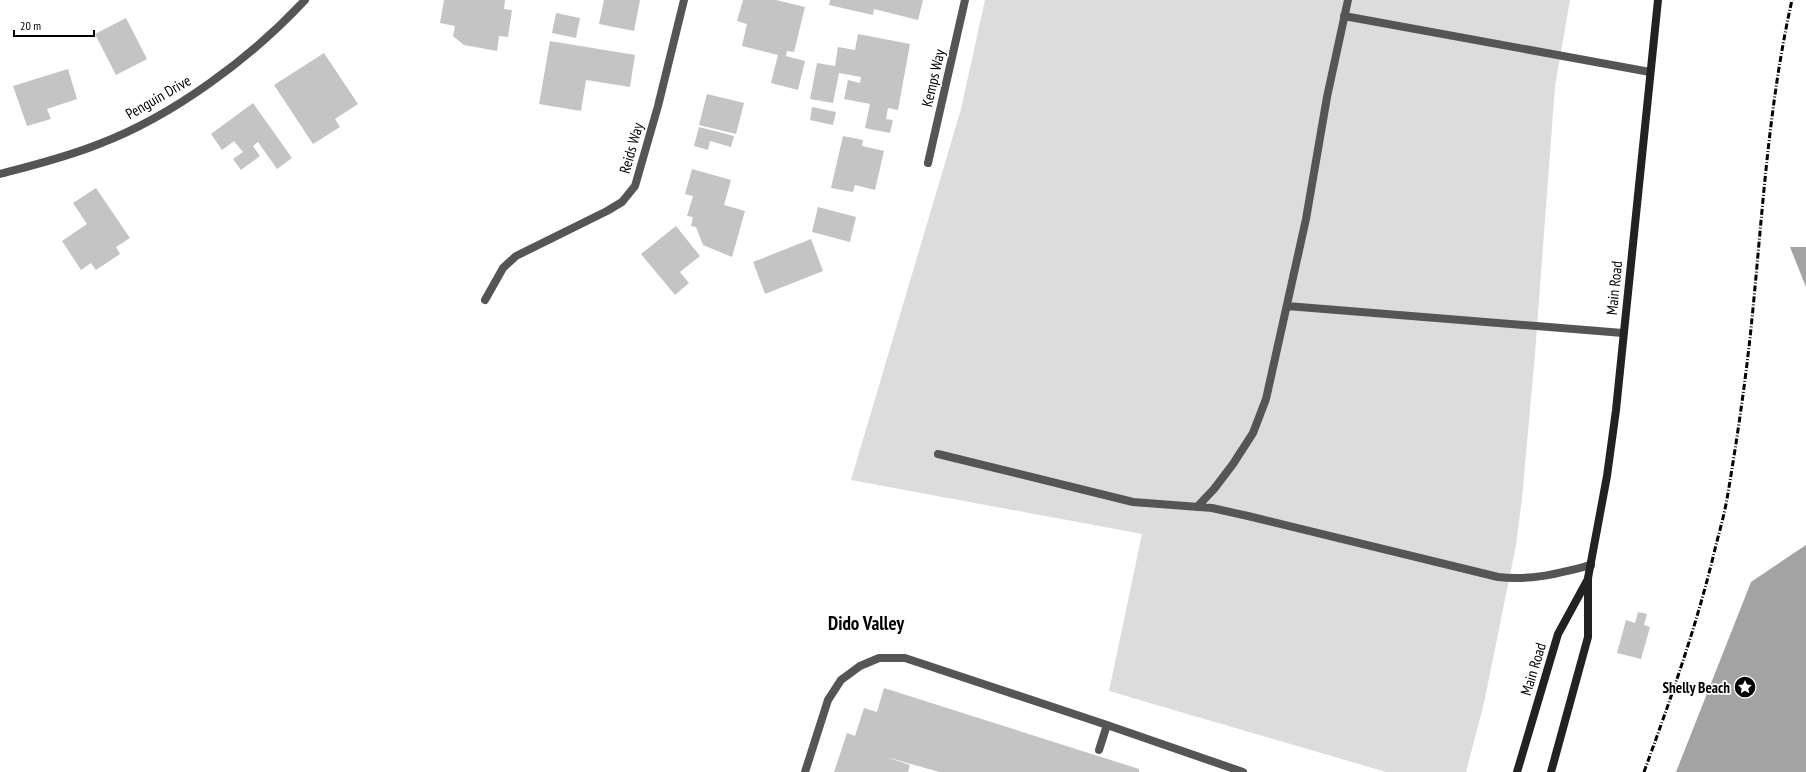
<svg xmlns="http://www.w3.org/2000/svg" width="1806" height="772" font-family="'PT Sans Narrow',sans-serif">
<rect width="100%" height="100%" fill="#fff"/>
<path fill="#dcdcdc" d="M985 0H1570L1555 86 1535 354 1522 498 1516 545 1484 703 1466 772H1386L1109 691 1142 534 851 480 961 109Z"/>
<path fill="#a3a3a3" d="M1790 247H1806V287Z
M1806 545V772H1676L1751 582Z"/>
<path fill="#c4c4c4" d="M444 0H505L504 9 512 10 508 37 499 36 497 51 464 45 453 36 455 26 440 23Z
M604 0H640L634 31 599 24Z
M743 0H776L805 7 794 52 787 51 786 56 805 61 798 90 771 83 778 55 742 46 747 24 737 21Z
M830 0H923L918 20 874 9 873 15 829 5Z
M556 13 580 18 576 38 552 33Z
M126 18 147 59 116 75 95 34Z
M858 34 910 44 898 110 888 108 886 119 893 120 890 133 865 128 870 104 844 99 848 80 860 83 861 77 839 73 833 103 810 99 817 63 835 66 838 47 855 50Z
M550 41 635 55 630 87 586 80 581 111 539 104Z
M324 53 358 104 335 119 340 127 313 144 274 85Z
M68 69 77 99 47 109 51 119 27 126 13 86Z
M707 94 744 103 736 134 699 125Z
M253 103 292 158 277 169 258 142 253 146 260 156 241 170 233 159 243 152 234 141 222 150 211 134Z
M812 107 836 112 833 125 810 120Z
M699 127 734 136 731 147 710 141 708 150 694 146Z
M843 136 863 140 862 146 884 151 875 190 855 185 853 192 831 188Z
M692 169 731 180 724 205 745 211 732 257 703 245 696 227 691 226 693 217 687 216 693 196 685 194Z
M96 188 130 238 116 247 120 254 96 270 91 263 81 270 62 241 87 224 73 203Z
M818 207 856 217 850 242 812 232Z
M676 226 700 256 680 272 689 283 675 295 641 254Z
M811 239 823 271 765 294 753 262Z
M1638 612 1647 614 1644 625 1650 627 1641 659 1617 653 1626 620 1635 623Z
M884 688 1139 769V772H939L883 756 910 765 908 772H834L847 733 855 736 864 708 877 712Z"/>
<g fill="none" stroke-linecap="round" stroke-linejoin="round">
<path stroke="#555" stroke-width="8" d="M1344 16 1650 72
M1287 306 1623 333
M938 454 1133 502 1212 508 1248 516 1498 577C1532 581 1559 573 1591 565
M1197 507 1214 489 1233 464 1253 433 1266 399 1306 219 1327 97 1348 0
M1099 750 1107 725
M805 772 828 700 841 680 860 666 879 658H905L1107 725 1243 772"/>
<path stroke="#555" stroke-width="8" d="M928 163 965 0
M0 174C34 165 67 157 99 144 173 116 251 58 305 0
M485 300 503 268 516 256 607 211 622 202 635 186 658 106 684 0"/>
<path stroke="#222" stroke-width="8" d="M1517 772 1558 634 1588 579
M1551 772 1588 637V578L1607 476 1616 410 1658 0"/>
<path stroke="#000" stroke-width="3" stroke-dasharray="6 2 1 2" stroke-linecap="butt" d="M1644 772C1671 698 1697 625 1715 549 1719 533 1724 516 1727 499 1736 446 1744 392 1750 338 1762 225 1767 111 1792 0"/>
</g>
<defs>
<g id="sight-disc" transform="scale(1.15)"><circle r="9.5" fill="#000" stroke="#fff"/><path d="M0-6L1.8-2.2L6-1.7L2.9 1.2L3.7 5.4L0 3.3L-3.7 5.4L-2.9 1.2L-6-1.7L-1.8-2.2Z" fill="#fff"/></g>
</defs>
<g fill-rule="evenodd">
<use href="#sight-disc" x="1745" y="687"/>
</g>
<g text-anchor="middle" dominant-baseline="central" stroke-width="3.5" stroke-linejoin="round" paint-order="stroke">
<g font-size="15" fill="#000" stroke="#fff">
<text transform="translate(933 78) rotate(-77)">Kemps Way</text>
<text transform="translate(158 97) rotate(-30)">Penguin Drive</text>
<text transform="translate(631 148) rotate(-74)">Reids Way</text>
<text transform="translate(1614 288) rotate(-84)">Main Road</text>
<text transform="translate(1533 669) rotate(-73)">Main Road</text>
</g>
<g font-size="15" font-weight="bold" fill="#000" stroke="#fff" text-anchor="end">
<text x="1730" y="687">Shelly Beach</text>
</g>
<g font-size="19" font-weight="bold" fill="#000" stroke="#fff">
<text x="866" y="623">Dido Valley</text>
</g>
</g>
<path d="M14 30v6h80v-6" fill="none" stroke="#000000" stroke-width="2"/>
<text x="20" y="30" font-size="12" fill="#000000" stroke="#ffffff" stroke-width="3" paint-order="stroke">20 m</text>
</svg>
